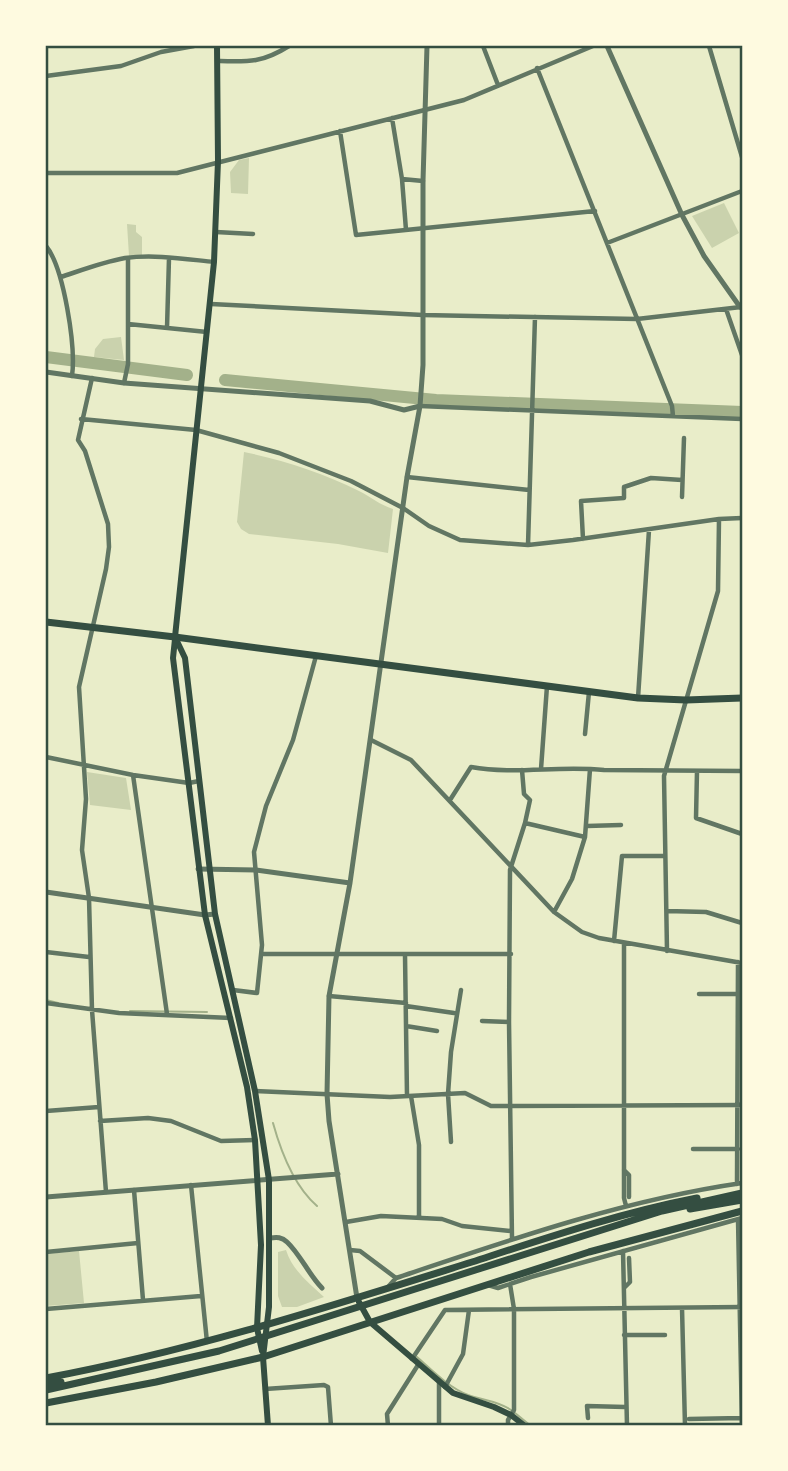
<svg xmlns="http://www.w3.org/2000/svg" width="788" height="1471" font-family="'Varela Round',sans-serif">
<rect width="100%" height="100%" fill="#e9edc9"/>
<path fill="#cad2ad" d="M249 158 248 194 231 193 230 172 239 160Z
M724 203 739 233 712 248 692 216Z
M127 224 136 225V232L142 237V256H129Z
M121 337 124 360 94 357 95 349 103 339Z
M244 452C283 460 323 473 359 491 371 497 380 505 393 509L388 553 338 544 249 534 241 529 237 522Z
M87 772 126 778 131 810 90 805Z
M286 1250C292 1270 309 1283 324 1297L297 1307H282L278 1296V1252Z
M79 1251 84 1303 46 1306V1254Z"/>
<g fill="none" stroke-linecap="round" stroke-linejoin="round">
<path stroke="#a3b18a" stroke-width="2" d="M46 1000 58 1003
M130 1011 207 1012
M273 1123C281 1152 294 1186 317 1206
M417 1357C433 1371 448 1387 468 1395 482 1400 499 1401 511 1410
M515 1413 531 1426"/>
<path stroke="#a3b18a" stroke-width="12" d="M46 357 187 375
M225 380 436 400 742 412"/>
<path stroke="#617663" stroke-width="4.5" d="M483 46 498 85
M709 46 742 157
M217 61C249 62 262 63 289 46
M537 68 672 406 673 416
M46 76 121 66 161 52 194 46
M392 118 402 179 423 181
M340 131 356 235 595 211
M46 173H177L464 100 593 46
M402 179 406 230
M216 232 253 234
M607 243 742 191
M46 246C64 268 76 347 72 376
M61 277C82 270 103 262 125 258 154 254 185 259 214 262
M211 304 423 315 637 319 741 307
M726 309 742 355
M128 324 207 332
M167 328 169 258
M92 378 78 440 85 451 108 524 109 547 106 569 79 687 86 799 82 850 89 898 92 1010 106 1192
M124 383 128 364V258
M420 406 742 419
M81 419 196 430 279 453 351 481 403 508 429 526 460 540 528 545 573 540 719 519 742 518
M407 477 529 490
M682 497 684 438
M583 539 581 501 624 498V487L651 478 682 480
M528 545 535 317
M638 698 649 530
M585 734 589 692
M371 740 411 760 554 912 582 932 599 938 742 963
M46 757 133 775 189 783 199 781
M541 769 547 686
M697 771 696 818 742 834
M133 775 167 1014
M450 800 471 767C515 775 559 765 604 770L742 771
M525 823 585 837
M587 826 621 825
M667 911 706 912 742 923
M554 912 572 879 585 837 590 769
M614 941 622 856H665
M624 944V1198L626 1206
M667 951 664 776 718 591 719 519
M46 952 89 957
M261 954H511
M405 955 407 1096
M233 990 257 993 262 945 254 852 266 806 293 740 316 656
M699 994H738
M329 996 406 1003
M46 1003 119 1013 231 1018
M406 1006 454 1013
M482 1021 509 1022
M406 1026 437 1031
M255 1091 390 1097 465 1093 491 1106 742 1105
M411 1096 419 1145V1218
M46 1111 99 1107
M100 1121 148 1118 171 1121 221 1141 255 1140
M451 1142 448 1094 451 1052 461 990
M693 1149H738
M624 1170 629 1175V1197
M737 1184 738 962
M191 1185 207 1342
M134 1190 143 1300
M738 1219 742 1426
M346 1222 381 1216 442 1219 462 1226 511 1231
M512 1239 509 1022 510 870 525 823 530 800 524 794 522 770
M350 1250 360 1251 396 1278
M623 1251 627 1426
M46 1252 138 1243
M488 1285 498 1288 531 1277 742 1218
M388 1287 396 1278C509 1240 624 1200 742 1183
M624 1288 630 1282 629 1258
M682 1308 685 1426
M46 1309 201 1296
M624 1335H665
M412 1359 445 1310 742 1307
M445 1387 463 1354 469 1310
M265 1389 324 1385 328 1387 331 1426
M588 1418 587 1406 625 1407
M689 1419 742 1418
M388 1426 387 1414 418 1365
M439 1426V1382
M508 1426V1420L514 1410V1309L510 1284"/>
<path stroke="#617663" stroke-width="5" d="M607 46 682 215 704 256 740 307
M46 372 124 383 370 401 404 410 420 406
M198 869 256 870 350 883
M46 892 205 915 215 914
M46 1197 338 1174
M270 1238C277 1237 282 1237 287 1242 300 1254 309 1275 322 1288
M357 1298 329 1121 327 1094 329 996 350 883 407 477 420 406 423 365V181L427 46"/>
<path stroke="#344e41" stroke-width="6" d="M175 637 185 658 215 914 255 1091 269 1180V1307L263 1357 268 1426
M175 639 173 658 205 915 247 1087 255 1140 261 1245 257 1328 262 1351
M359 1302 370 1322 453 1393 494 1407 511 1415 525 1426"/>
<path stroke="#344e41" stroke-width="6" d="M175 637 214 262 218 161 217 46"/>
<path stroke="#344e41" stroke-width="7" d="M46 622 175 637 638 698 686 700 742 698
M690 1209 742 1200
M46 1378C191 1351 331 1306 472 1262 546 1238 620 1213 697 1198
M46 1384 61 1382
M46 1390 219 1351 662 1211 742 1193
M46 1403 156 1382 263 1357 589 1252 742 1211"/>
</g>
<rect width="788" height="1471" fill="none" stroke="#fefae0" stroke-width="94"/>
<rect x="47" y="47" width="694" height="1377" fill="none" stroke="#344e41" stroke-width="2.5"/>
</svg>
